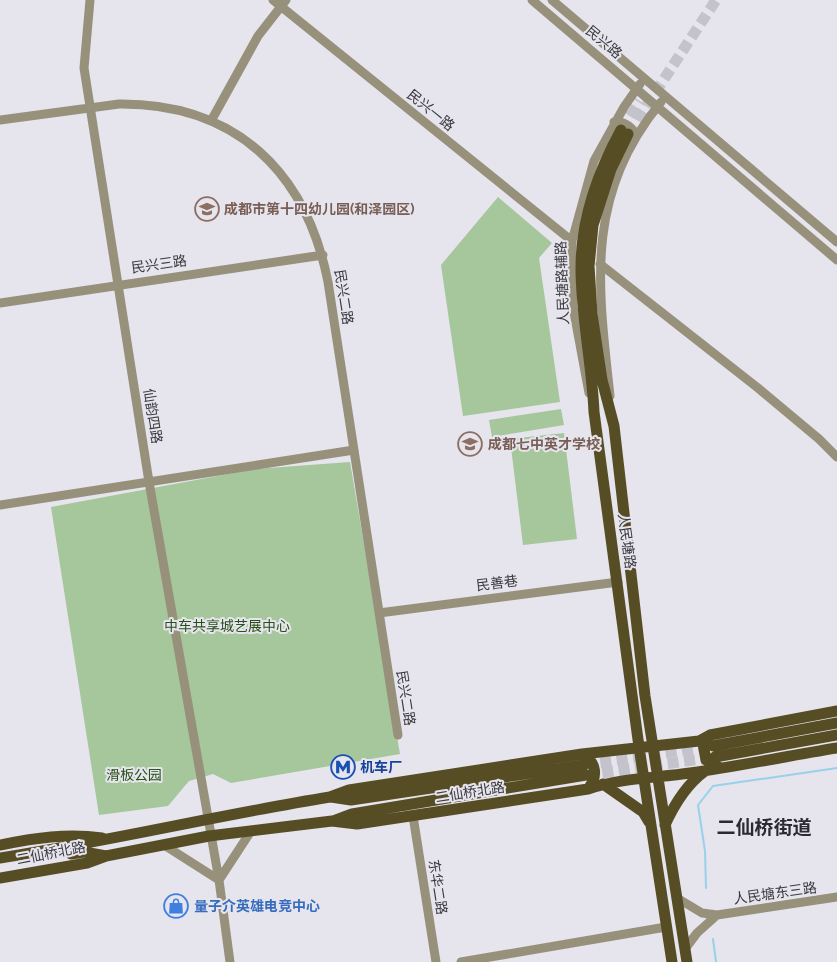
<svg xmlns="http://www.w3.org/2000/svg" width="837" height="962" font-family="Raleway,'Noto Sans SC',sans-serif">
<rect width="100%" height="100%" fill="#e6e4ed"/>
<path fill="#a6c69c" d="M498 197 552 243 539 258 560 402 463 416 441 265Z
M561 409 564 425 492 437 489 420Z
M564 433 577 539 523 545 510 439Z
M350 462 400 754 231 783 213 774 189 781 168 806 99 815 51 507 255 469Z"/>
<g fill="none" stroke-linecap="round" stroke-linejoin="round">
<path stroke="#97d1ea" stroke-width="2" d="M706 888 705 851 698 805 713 786 837 768
M713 939 716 962"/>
<path stroke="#c4c2ca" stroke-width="11" stroke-dasharray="11 5.5" stroke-linecap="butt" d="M621 130 640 101
M628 134 716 0
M584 765 711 746
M586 775 715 757"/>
<path stroke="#97917c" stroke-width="9" d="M90 0 84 68 149 482 219 880 230 962
M273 0 572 241
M532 0 837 260
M552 0 837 242
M0 120 119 104C235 103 306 171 328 282L398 735
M211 121 258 36 286 0
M614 122C625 121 633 127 636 137
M600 264 758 388 819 439 837 457
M0 303 323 255
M589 393 573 307 572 241 594 161 624 107 640 84
M610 396C598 285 584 196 661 102
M0 505 354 450
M379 613 618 582
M413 816 436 962
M164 845 219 880 251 831
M677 898 702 913 717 915 697 933 685 949
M717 915 837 897
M461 962 666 927"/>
<path stroke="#574d25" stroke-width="11" d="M621 130C598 172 581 219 581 268 581 316 592 364 594 412L639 747 672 962
M628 134 611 169 593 225 589 266 592 314 602 380 614 426 645 696 687 962
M710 735 703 744 706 760 720 768
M713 746 837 723
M582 754C597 762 598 777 588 789
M715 757 837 735
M603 784 643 812 649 822
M331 797 351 800 584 765
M336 820 352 814 586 775
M665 825C674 805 687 784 705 771
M0 845C35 838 67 833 102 838
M71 854 84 852 106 856 209 836 332 821 357 824 588 789C621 778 655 778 690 773 739 766 788 756 837 748
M0 858C110 841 219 815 330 797L349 790 582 754 699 741 710 735 837 711
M0 878 87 863 106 856"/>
</g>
<defs>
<g id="school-ring" transform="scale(1.25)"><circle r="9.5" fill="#e6e4ed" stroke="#8d6e63" stroke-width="1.5"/><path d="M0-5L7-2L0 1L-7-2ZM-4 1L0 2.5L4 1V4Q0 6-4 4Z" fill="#8d6e63"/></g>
<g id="metro-ring" transform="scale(1.25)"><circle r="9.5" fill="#e6e4ed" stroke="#1a4fb4" stroke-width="1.5"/><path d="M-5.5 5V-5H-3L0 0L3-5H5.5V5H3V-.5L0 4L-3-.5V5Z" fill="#1a4fb4"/></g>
<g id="shop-ring" transform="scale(1.25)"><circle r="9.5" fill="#e6e4ed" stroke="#3f7fe0" stroke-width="1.5"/><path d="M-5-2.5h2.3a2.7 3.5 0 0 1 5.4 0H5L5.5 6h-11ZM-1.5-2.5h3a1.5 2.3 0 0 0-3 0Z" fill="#3f7fe0"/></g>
</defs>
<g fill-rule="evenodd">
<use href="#school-ring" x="207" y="209"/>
<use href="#school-ring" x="470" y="444"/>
<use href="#metro-ring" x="343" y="767"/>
<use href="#shop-ring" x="176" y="906"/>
</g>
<g text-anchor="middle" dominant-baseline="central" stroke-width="4" stroke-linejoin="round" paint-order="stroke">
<g font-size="14" fill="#3b3a3e" stroke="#e6e4ed">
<text transform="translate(604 42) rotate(40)">民兴路</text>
<text transform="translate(431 110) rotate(39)">民兴一路</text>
<text transform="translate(159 264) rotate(-8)">民兴三路</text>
<text transform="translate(562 283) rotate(-92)">人民塘路辅路</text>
<text transform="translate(344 297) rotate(81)">民兴二路</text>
<text transform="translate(153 416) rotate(81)">仙韵四路</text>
<text transform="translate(627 541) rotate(82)">人民塘路</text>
<text transform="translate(497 583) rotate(-7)">民善巷</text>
<text transform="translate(406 698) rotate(81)">民兴二路</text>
<text transform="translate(470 792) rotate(-9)">二仙桥北路</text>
<text transform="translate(51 853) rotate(-11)">二仙桥北路</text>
<text transform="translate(438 887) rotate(81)">东华二路</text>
<text transform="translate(775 893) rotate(-8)">人民塘东三路</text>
</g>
<g font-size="14" font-weight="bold" fill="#785e54" stroke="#e6e4ed" text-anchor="start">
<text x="224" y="209">成都市第十四幼儿园(和泽园区)</text>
<text x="488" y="444">成都七中英才学校</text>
</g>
<g font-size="14" fill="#265117" stroke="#e6e4ed">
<text x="227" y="626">中车共享城艺展中心</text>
<text x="134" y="775">滑板公园</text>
</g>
<g font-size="14" font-weight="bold" fill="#164399" stroke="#e6e4ed" text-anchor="start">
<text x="360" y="767">机车厂</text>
</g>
<g font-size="14" font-weight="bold" fill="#366cbe" stroke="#e6e4ed" text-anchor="start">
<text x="194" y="906">量子介英雄电竞中心</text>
</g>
<g font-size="19" font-weight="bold" fill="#2b2a30" stroke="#e6e4ed">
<text x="764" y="827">二仙桥街道</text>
</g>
</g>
</svg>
